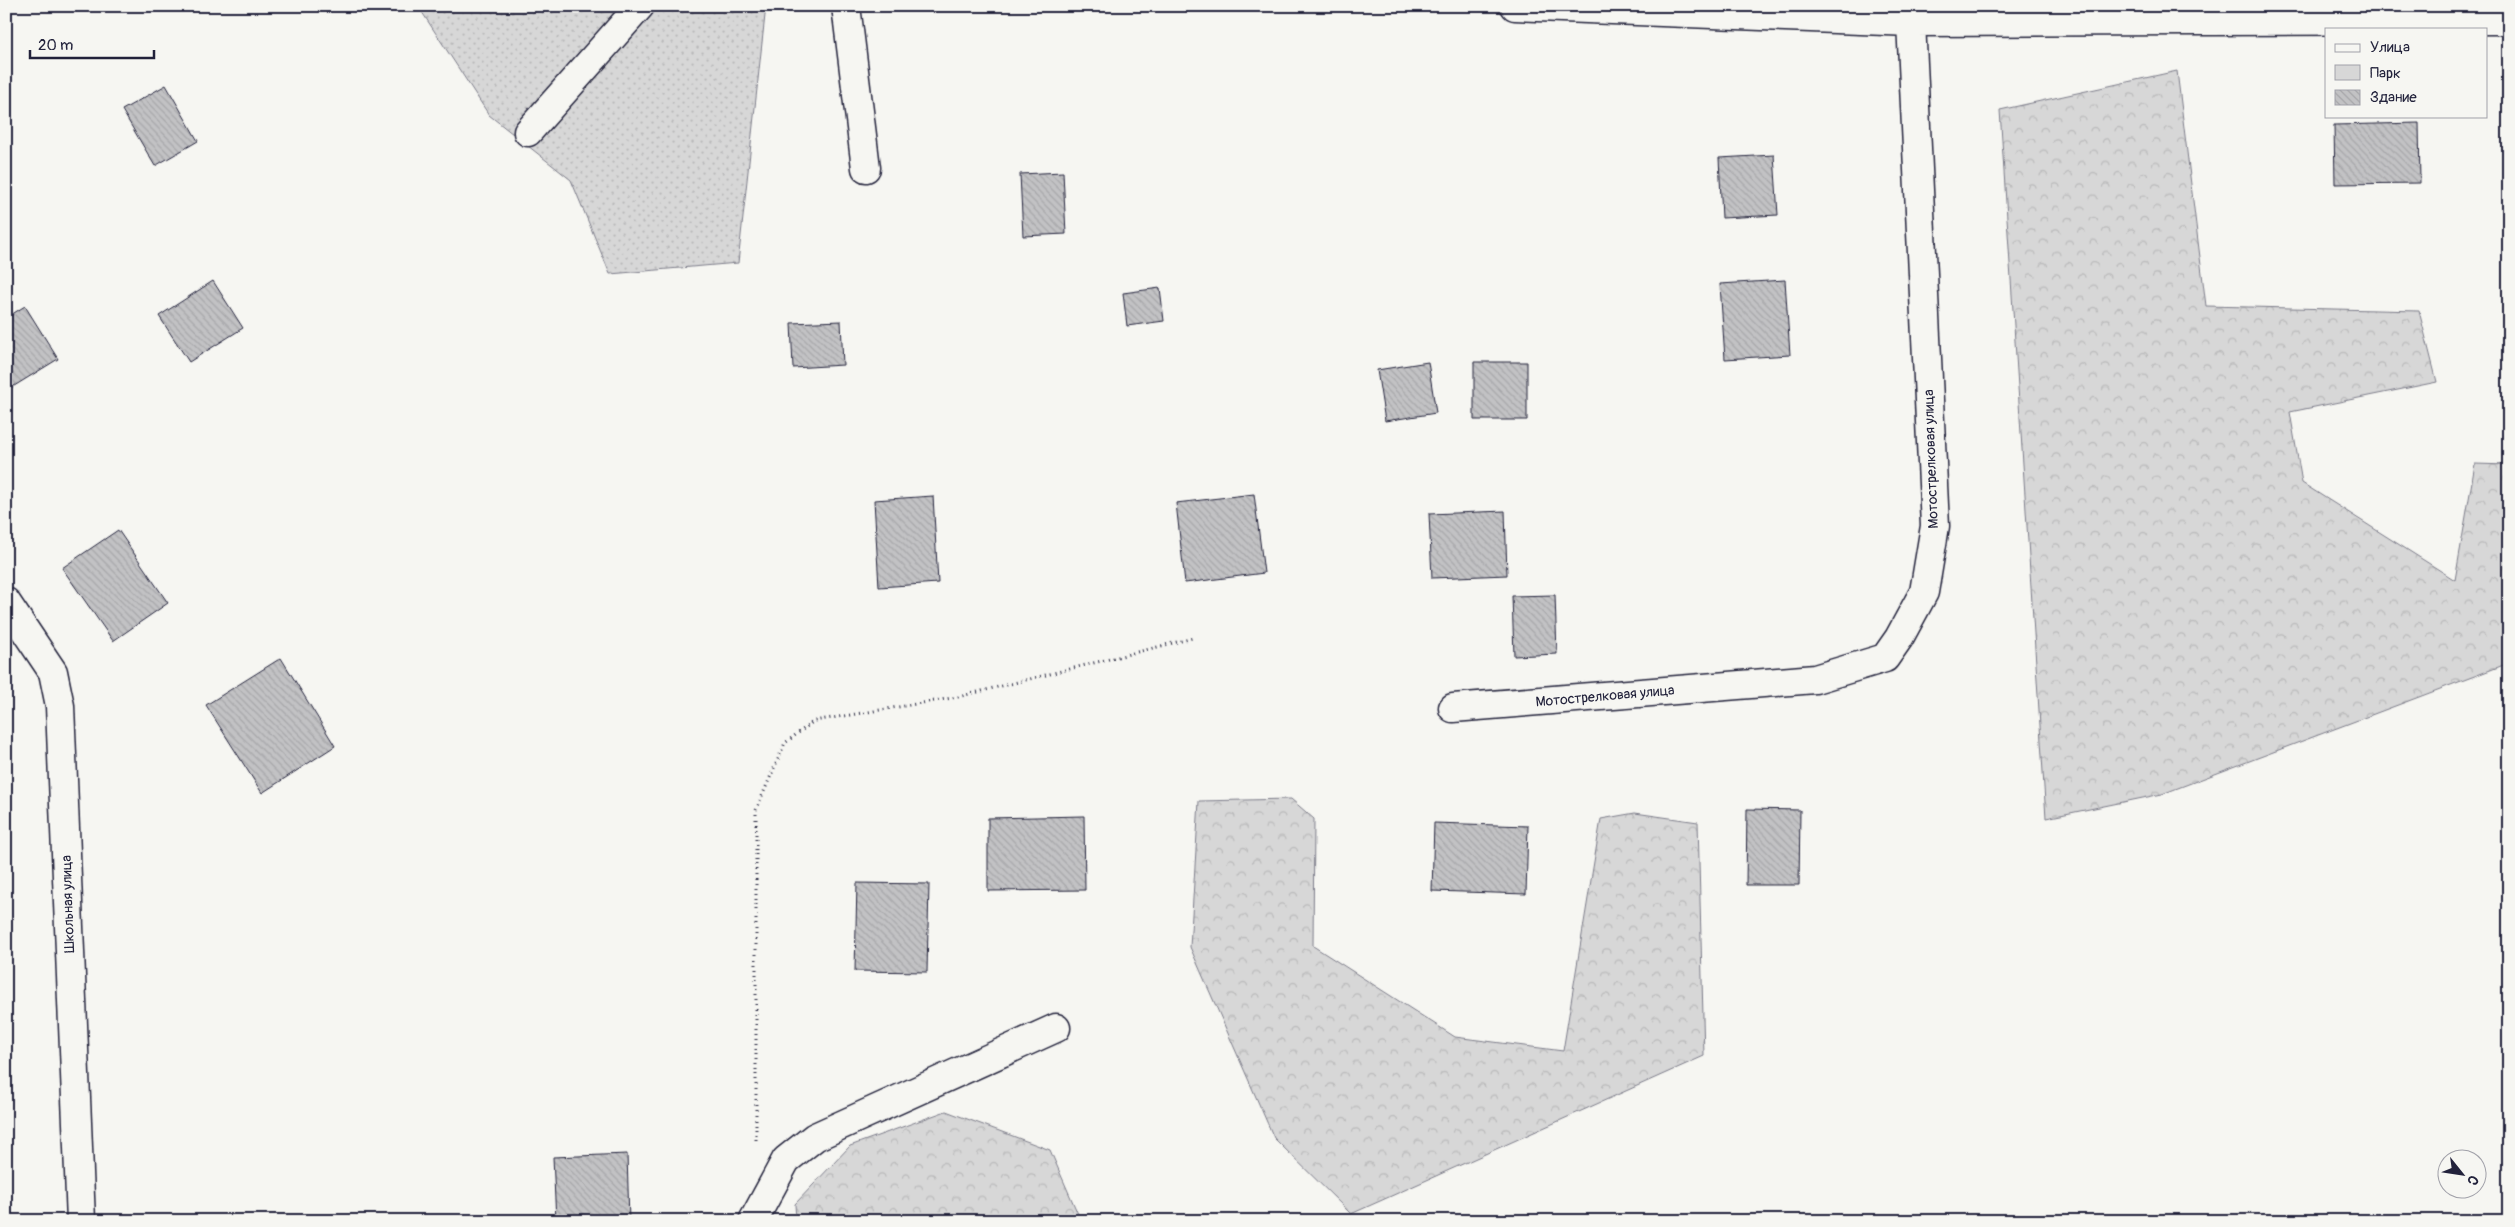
<svg xmlns="http://www.w3.org/2000/svg" width="2515" height="1227" font-family="Pangolin,sans-serif">
<defs>
<pattern id="green-dots" width="8" height="8" patternUnits="userSpaceOnUse" patternTransform="scale(1.25)"><rect width="8" height="8" fill="#d7d7d7"/><path d="M2 2h.1M6 6h.1" fill="none" stroke="#b8b8b9" stroke-width="1.8" stroke-linecap="round"/></pattern>
<pattern id="forest-crowns" width="20" height="18" patternUnits="userSpaceOnUse" patternTransform="scale(1.25)"><rect width="20" height="18" fill="#d7d7d7"/><path d="M2 6a3 3 0 1 1 6 0M12 15a3 3 0 1 1 6 0" fill="none" stroke="#b8b8b9"/></pattern>
<pattern id="building-back-hatch" width="6" height="6" patternUnits="userSpaceOnUse" patternTransform="scale(1.25)"><rect width="6" height="6" fill="#c2c2c4"/><path d="M-1 5l2 2M0 0l6 6M5-1l2 2" fill="none" stroke="#a6a6a9"/></pattern>
</defs>
<rect width="100%" height="100%" fill="#f6f6f2"/>
<filter id="ink" filterUnits="userSpaceOnUse"><feTurbulence type="fractalNoise" baseFrequency=".02" numOctaves="2"/><feDisplacementMap in="SourceGraphic" scale="10" xChannelSelector="R" yChannelSelector="G"/><feConvolveMatrix kernelMatrix="1 2 1 2 8 2 1 2 1" color-interpolation-filters="sRGB"/></filter>
<g filter="url(#ink)">
<path fill="url(#green-dots)" stroke="#7c7c89" d="M418 6H766L738 263 610 274 571 180 489 115Z"/>
<path fill="url(#forest-crowns)" stroke="#7c7c89" d="M2177 71 2206 306 2419 311 2437 382 2290 412 2302 483 2455 580 2475 464 2509 465V663L2162 794 2046 818 2000 110Z
M1291 799 1314 819 1313 946 1455 1037 1563 1051 1601 819 1635 813 1698 822 1704 1056 1351 1214 1274 1138 1190 947 1199 801Z
M946 1111 1050 1150 1081 1221H796L795 1204 850 1146Z"/>
<path fill="url(#building-back-hatch)" stroke="#22223b" d="M166 85 198 141 155 166 122 110Z
M2419 123 2420 183 2335 184 2334 125Z
M1774 155 1778 215 1722 218 1719 158Z
M1063 172 1066 234 1023 236 1020 174Z
M1785 280 1790 355 1725 359 1720 284Z
M213 281 243 328 189 362 159 316Z
M1160 288 1164 321 1127 326 1123 293Z
M25 306 58 359 6 391V318Z
M841 321 843 365 793 368 791 323Z
M1428 362 1436 413 1385 421 1377 370Z
M1474 362H1527V420H1474Z
M1254 494 1264 573 1185 583 1176 503Z
M933 496 938 583 879 587 874 500Z
M1505 511 1507 575 1432 578 1429 514Z
M118 530 168 603 113 641 62 568Z
M1555 595 1557 654 1514 656 1512 596Z
M281 658 335 746 262 793 206 705Z
M1747 809 1800 810 1799 885H1746Z
M1084 816 1085 890 988 891V818Z
M1434 823 1528 826 1526 894 1432 891Z
M857 883 929 884 927 972 855 971Z
M627 1154 629 1221H556L553 1157Z"/>
<g fill="none" stroke-linecap="round" stroke-linejoin="round">
<g stroke="#22223b" stroke-width="31">
<path id="minor" d="M846 6 866 168
M1515 6 1911 22 2509 20
M528 132 640 6
M6 602 53 672 60 706 81 1221
M1453 708 1815 679 1885 658 1899 638 1924 592 1935 526 1911 22
M753 1221 786 1160 815 1137 1056 1028"/>
</g>
<path stroke="#22223b" stroke-width="3" stroke-dasharray="1 4" stroke-linecap="butt" d="M756 1140V810L785 743 814 721 958 697 1193 638"/>
<use href="#minor" stroke="#f6f6f2" stroke-width="28"/>
</g>
</g>
<g text-anchor="middle" dominant-baseline="central" stroke-width="4" stroke-linejoin="round" paint-order="stroke">
<g font-size="14" fill="#22223b" stroke="#f6f6f2">
<text transform="translate(1931 459) rotate(-92)">Мотострелковая улица</text>
<text transform="translate(1605 696) rotate(-5)">Мотострелковая улица</text>
<text transform="translate(68 904) rotate(-92)">Школьная улица</text>
</g>
</g>
<rect width="2515" height="1227" fill="none" stroke="#f6f6f2" stroke-width="25"/>
<rect x="12" y="12" width="2490" height="1202" fill="none" stroke="#22223b" stroke-width="2" filter="url(#ink)"/>
<rect x="2325" y="28" width="162" height="90" fill="#f6f6f2" stroke="#a1a1a9"/>
<rect x="2335" y="44" width="25" height="8" fill="#f6f6f2" stroke="#a1a1a9"/>
<text x="2370" y="52" font-size="15" fill="#22223b">Улица</text>
<rect x="2335" y="65" width="25" height="15" fill="#d7d7d7" stroke="#a1a1a9"/>
<text x="2370" y="78" font-size="15" fill="#22223b">Парк</text>
<rect x="2335" y="90" width="25" height="15" fill="url(#building-back-hatch)" stroke="#a1a1a9"/>
<text x="2370" y="102" font-size="15" fill="#22223b">Здание</text>
<g transform="translate(2462 1174) rotate(120)"><circle r="24" fill="#f6f6f2" stroke="#a1a1a9"/>
<path d="M0-4L9 19L0 12L-9 19Z" fill="#22223b"/>
<text y="-8" font-size="14" font-weight="bold" text-anchor="middle" fill="#22223b">С</text>
</g>
<path d="M30 50v8h124v-8" fill="none" stroke="#22223b" stroke-width="2.5"/>
<text x="38" y="50" font-size="15" fill="#22223b" stroke="#f6f6f2" stroke-width="4" paint-order="stroke">20 m</text>
</svg>
